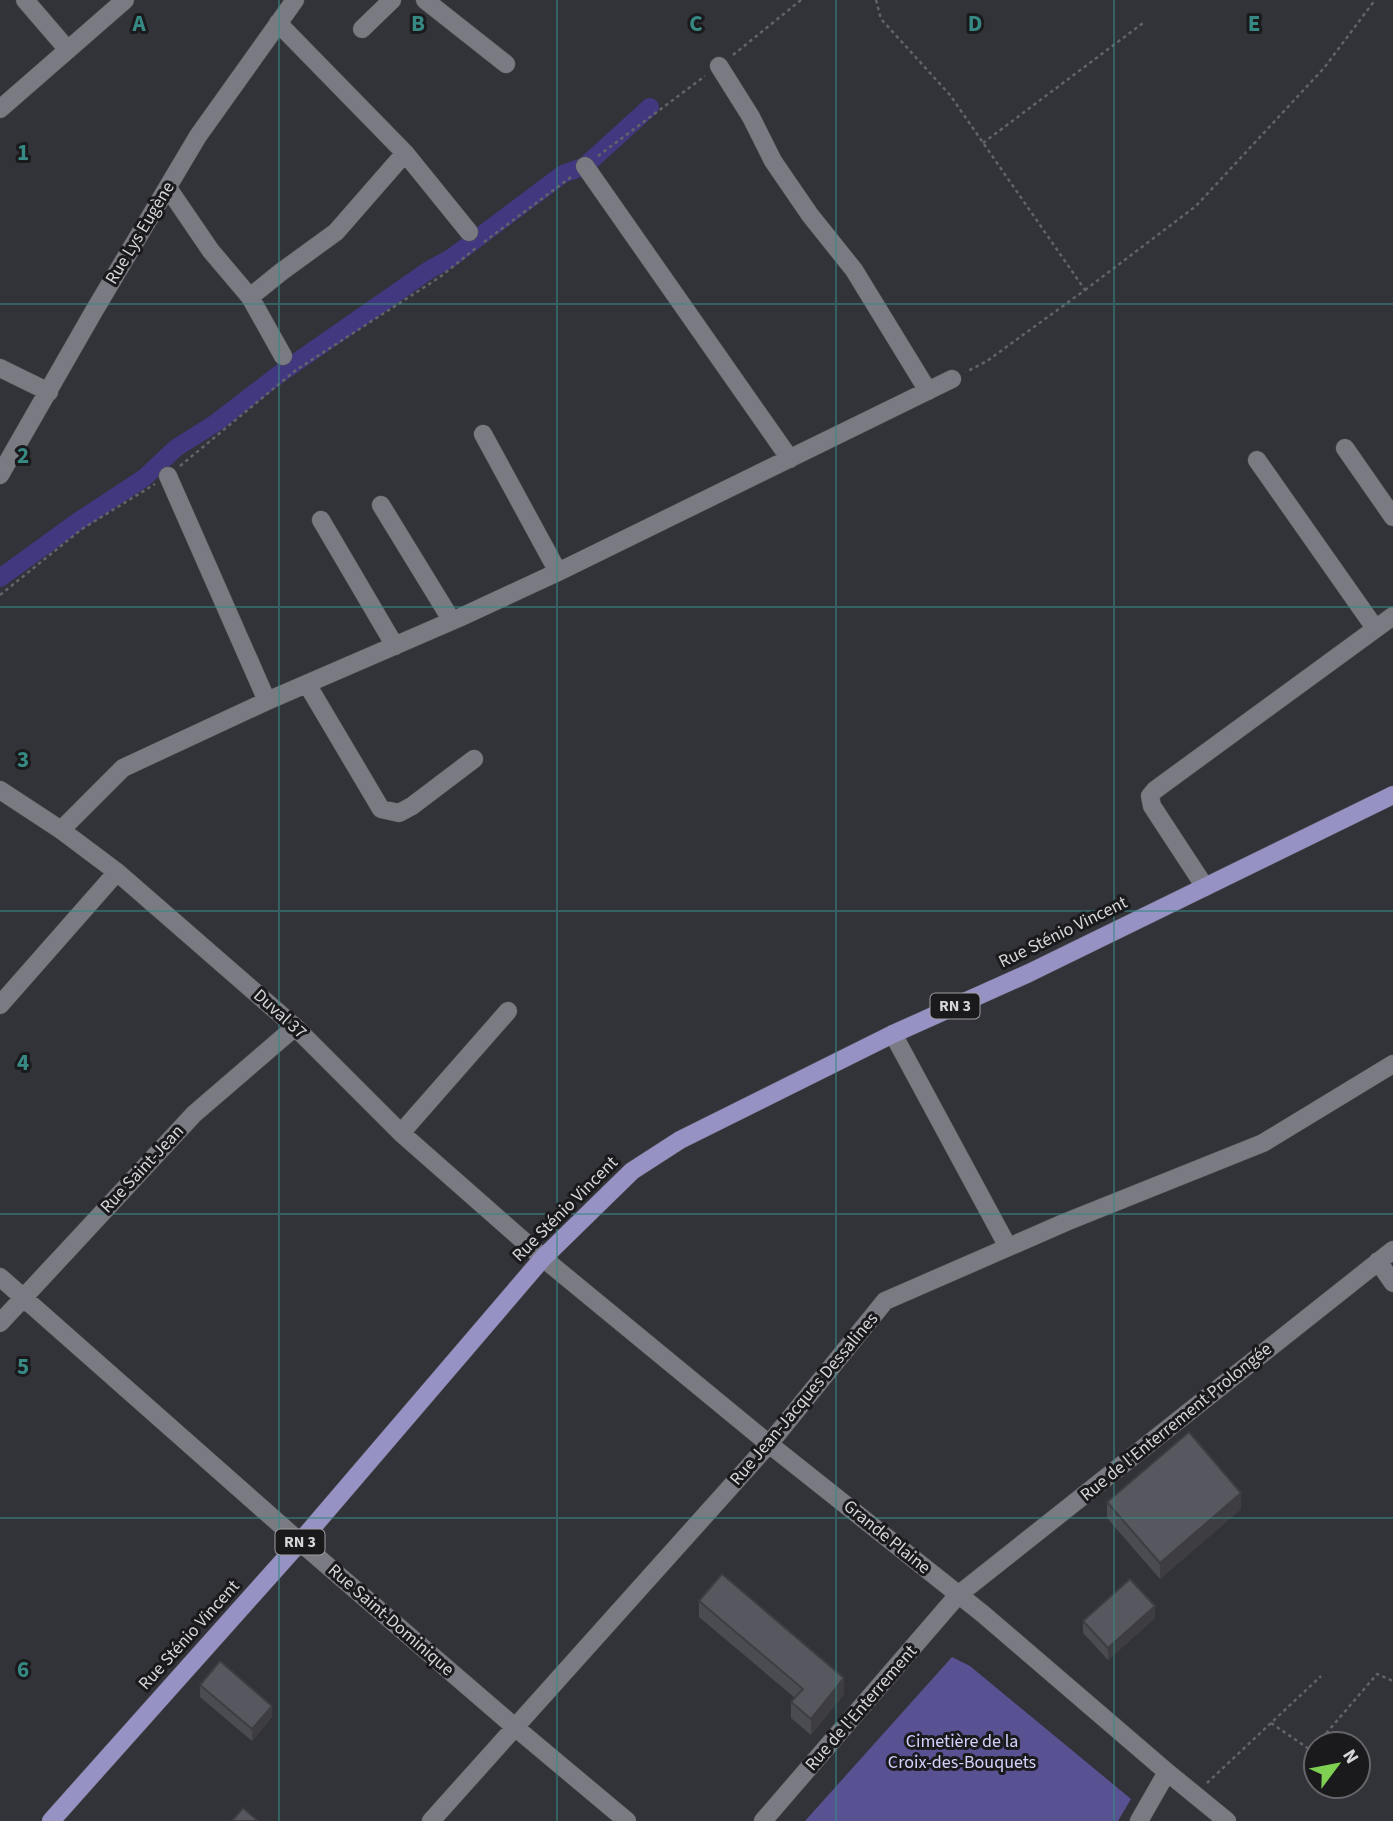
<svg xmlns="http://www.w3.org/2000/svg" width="1393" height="1821" font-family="'Source Sans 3',sans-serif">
<rect width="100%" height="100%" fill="#323239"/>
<path fill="#585292" d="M952 1657 970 1666 1131 1799 1118 1821H805Z"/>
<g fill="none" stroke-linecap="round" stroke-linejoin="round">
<path stroke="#423880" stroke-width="18" d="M0 578 77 522 144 478 176 448 217 422 278 375 429 270 451 258 563 174 585 166 650 107"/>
<g stroke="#4f4f54" stroke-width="19">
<path id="minor" d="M25 0 68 50
M425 0 506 64
M278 23 405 153 469 232
M362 29 392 0
M719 66 751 117 773 161 810 215 854 270 928 391
M0 109 125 0
M585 166 790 459
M168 188 211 251 250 297 283 356
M250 297 281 272 336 232 405 153
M0 368 49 392
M483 434 558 572
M1345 448 1393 517
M1257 460 1375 628
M0 475 94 311 198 136 295 0
M168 476 267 701
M381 505 452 621
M321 520 395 646
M307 684 381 809 399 813 412 806 474 759
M0 790 61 830 117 872 295 1027 401 1133 543 1258 769 1444 983 1614 1167 1772 1227 1821
M61 830 123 768 267 701 461 617 558 572 952 379
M1205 887 1152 806 1150 796 1155 790 1393 616
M0 1005 117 872
M893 1034 1008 1247
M401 1133 508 1011
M1378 1261 1393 1283
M0 1277 300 1542 516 1728 627 1821
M0 1323 194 1114 295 1027
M431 1821 769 1444 885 1301 1066 1222 1263 1143 1393 1064
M763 1821 958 1595 1393 1250
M1139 1821 1167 1772"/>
</g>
<g stroke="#4f4f54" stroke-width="19">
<path id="major" d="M51 1821 300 1542 543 1258 632 1171 680 1140 893 1034 1029 973 1393 795"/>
</g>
<path stroke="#636369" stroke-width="2.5" stroke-dasharray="3.5 3.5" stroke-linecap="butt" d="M876 0 881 19 950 95 1085 290 987 361 966 372
M733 55 801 0
M983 143 1143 23
M598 156 705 76
M484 242 571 177
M1085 290 1196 206 1324 68 1375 0
M180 466 296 370 440 277 476 248
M0 595 82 529 155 484
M1271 1723 1312 1751 1316 1746
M1317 1744 1377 1674 1393 1681
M1207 1783 1321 1676"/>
<use href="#minor" stroke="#7a7a82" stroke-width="18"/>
<use href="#major" stroke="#9693c4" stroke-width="18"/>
</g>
<path fill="#4b4b52" d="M1107 1502 1241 1509 1160 1579 1107 1518Z
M699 1601 844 1694 811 1735 791 1718V1702L795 1698 699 1617Z
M1155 1618 1108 1660 1083 1633V1621Z
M200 1685 272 1717 252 1741 200 1697Z"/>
<path fill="#3d3d42" d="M1241 1493V1509L1160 1579V1563Z
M1155 1606V1618L1108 1660V1648Z
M844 1678V1694L811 1735V1719Z
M272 1706V1717L252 1741V1729Z"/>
<path fill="#57575f" stroke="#3d3d42" stroke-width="2" d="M1189 1432 1241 1493 1160 1563 1107 1502Z
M722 1574 844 1678 811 1719 791 1702 803 1689 699 1601Z
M1130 1579 1155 1606 1108 1648 1083 1621Z
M220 1661 272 1706 252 1729 200 1685Z
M243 1808 258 1821H232Z"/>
<path fill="none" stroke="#378984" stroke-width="2" stroke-opacity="0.55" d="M279 0V1821M557 0V1821M836 0V1821M1114 0V1821M0 304H1393M0 607H1393M0 911H1393M0 1214H1393M0 1518H1393"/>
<g text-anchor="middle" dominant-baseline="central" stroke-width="6" stroke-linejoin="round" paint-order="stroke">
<g fill="#1a1a1d" stroke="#9e9ea1" stroke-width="2">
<rect x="930.5" y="993.5" width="49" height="25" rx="5"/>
<rect x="275.5" y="1529.5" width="49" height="25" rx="5"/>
</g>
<g font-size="16" font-weight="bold" fill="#d6d6da">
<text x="955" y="1006">RN 3</text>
<text x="300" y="1542">RN 3</text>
</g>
<g font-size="18" fill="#d6d6da" stroke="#1a1a1d">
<text transform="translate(140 233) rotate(-59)">Rue Lys Eugène</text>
<text transform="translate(1063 932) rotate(-26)">Rue Sténio Vincent</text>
<text transform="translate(280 1014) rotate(42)">Duval 37</text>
<text transform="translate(142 1169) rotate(-47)">Rue Saint-Jean</text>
<text transform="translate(565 1209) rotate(-45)">Rue Sténio Vincent</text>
<text transform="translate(804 1399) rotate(-50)">Rue Jean-Jacques Dessalines</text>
<text transform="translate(1176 1422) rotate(-39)">Rue de l'Enterrement Prolongée</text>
<text transform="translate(887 1537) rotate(39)">Grande Plaine</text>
<text transform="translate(391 1620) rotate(41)">Rue Saint-Dominique</text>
<text transform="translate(189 1635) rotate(-48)">Rue Sténio Vincent</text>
<text transform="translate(861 1708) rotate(-49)">Rue de l'Enterrement</text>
</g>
<g font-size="18" fill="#d2d2fc" stroke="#1a1a1d">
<text x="962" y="1741">Cimetière de la<tspan x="962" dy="21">Croix-des-Bouquets</tspan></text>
</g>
</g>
<g font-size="23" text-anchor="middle" font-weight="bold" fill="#378984" stroke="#1a1a1d" stroke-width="6" stroke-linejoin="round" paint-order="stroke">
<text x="139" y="31">A</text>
<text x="418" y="31">B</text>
<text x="696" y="31">C</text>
<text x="975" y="31">D</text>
<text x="1254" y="31">E</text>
<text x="23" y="160">1</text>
<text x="23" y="463">2</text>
<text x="23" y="767">3</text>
<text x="23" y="1070">4</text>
<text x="23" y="1374">5</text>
<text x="23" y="1677">6</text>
</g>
<g transform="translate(1337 1765) rotate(58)"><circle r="33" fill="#1a1a1d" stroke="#656569" stroke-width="2"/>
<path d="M0-5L12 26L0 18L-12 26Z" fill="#7fd052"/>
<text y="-10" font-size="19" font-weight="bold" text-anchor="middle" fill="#d6d6da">N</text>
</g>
</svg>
